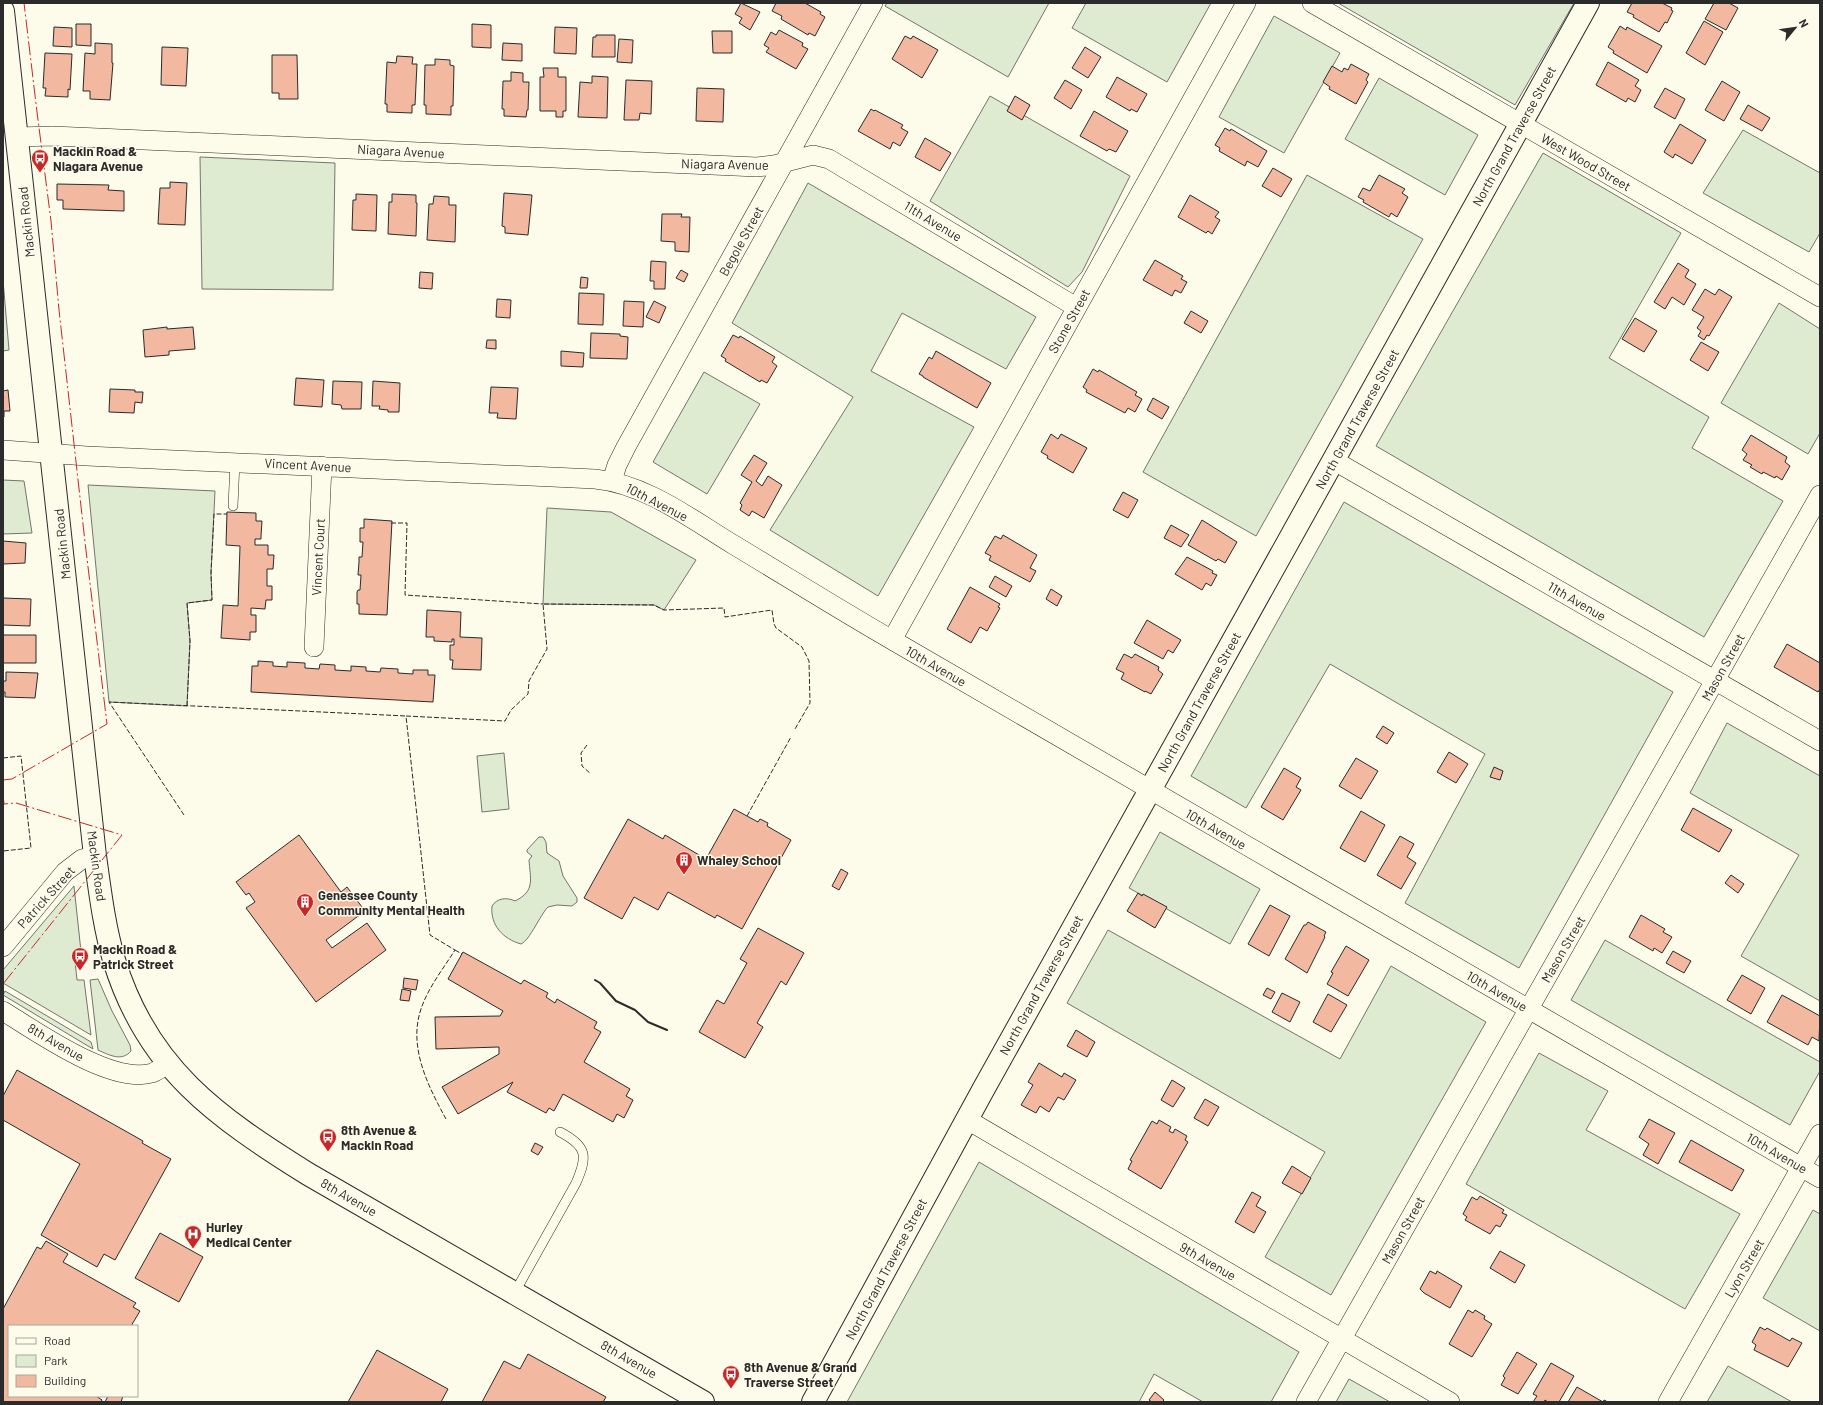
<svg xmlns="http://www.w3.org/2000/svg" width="1823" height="1405" font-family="Barlow,sans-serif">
<rect width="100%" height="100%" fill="#fdfbea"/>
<path fill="#deebd1" stroke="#74746e" d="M887 3H1049L1008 77 885 6Z
M1086 3H1211L1167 82 1072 28Z
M1338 3H1574L1515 105Z
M1274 16 1340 53 1284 153 1219 117Z
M1379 78 1478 135 1445 195 1345 139Z
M990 96 1130 176 1082 272 1068 287 930 201Z
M1743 130 1820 173V233L1809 252 1703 193Z
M1543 153 1681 233 1609 358 1709 417 1692 448 1783 501 1704 637 1376 446Z
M200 157 335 163 333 290 202 289Z
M1307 175 1423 239 1256 536 1143 472Z
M808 183 1036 317 1006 369 902 313 871 371 974 427 878 596 770 530 853 397 732 323Z
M3 280 9 350 3 351Z
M1779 303 1820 329V433L1808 454 1721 403Z
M704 372 760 404 707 494 653 462Z
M3 480 24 481 32 533 3 534Z
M88 485 215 491 211 573 212 600 187 603 190 641 187 706 109 702Z
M1344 502 1673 692 1519 968 1405 903 1485 754 1330 664 1246 808 1191 776Z
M547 508 611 512 696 560 664 610 654 605 543 604Z
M1727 723 1820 776V1001L1741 956 1799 855 1690 793Z
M504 753 509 809 482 812 477 756Z
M1160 832 1260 889 1230 944 1129 888Z
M539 837H543L546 842 547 853 559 861 563 876 577 898V902L572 906 557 905 548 907C540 915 530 940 521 944 503 939 490 925 492 906 497 898 507 897 515 901 536 891 530 878 529 860L532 856 527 852V850Z
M74 886 82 961H75L77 980H84L91 1035 3 983V970Z
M1108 930 1340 1059 1391 966 1486 1022 1331 1295 1265 1257 1325 1152 1067 1003Z
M1605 940 1820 1062V1071L1790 1125 1571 1000Z
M98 979 112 1011 130 1045 131 1051C122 1062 109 1055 98 1050L90 980Z
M5 991 91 1042 93 1049 3 995Z
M1539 1053 1608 1091 1586 1130 1740 1214 1685 1309 1466 1184Z
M979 1162 1299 1352 1271 1402H1203L1154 1374 1139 1402H847Z
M1813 1210 1820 1214V1331L1763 1298Z
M1728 1366 1792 1402H1707Z
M1349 1379 1390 1402H1336Z"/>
<path fill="#f2b8a0" stroke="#2b2b2b" d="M741 3 760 12 750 30 739 23 742 18 735 14Z
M776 3H805L821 12 820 14 825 17 815 36 809 33 808 35 781 19 782 16 772 11Z
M1632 3H1662L1672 8 1671 10 1673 11 1667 23 1665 22 1659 32 1633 17 1634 15 1627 12Z
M1714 3H1729L1738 8 1726 30 1705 19Z
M1704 21 1723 32 1705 65 1686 53Z
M76 24H91V46L76 45Z
M472 24 491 25V48L472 47Z
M1620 26 1626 30 1627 27 1662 46 1647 73 1613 53 1614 51 1608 47Z
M54 27 72 28V47L53 46Z
M555 27 577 28 576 54 554 53Z
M779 30 803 43 802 46 808 49 796 69 766 52 769 48 764 45 771 32 776 35Z
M712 31H732V53H713Z
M596 35H615V57H592L593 37H596Z
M905 36 911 39 913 36 938 50 922 78 892 59Z
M619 39 633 40 632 63 617 62Z
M95 43 112 44V63H113L110 100 90 99V91H83L85 53 95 54Z
M503 43 522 44V61L502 60Z
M162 47 188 48 186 86 161 85Z
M1085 47 1101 57 1088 78 1072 68Z
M45 53 72 54 70 90 68 89V97L45 96 46 88H43Z
M272 55H297L298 99H279V93H272Z
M397 56 413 57 412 64H417L415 105H412V113L387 112V104H385L387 62 396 63Z
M435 59 450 60V65L454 66 453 106H451V115L426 114V105H424L425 65H435Z
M1608 62 1639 80 1635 86 1641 90 1635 102 1628 98 1626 102 1596 85Z
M1351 64 1369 74 1366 80 1368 82 1356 104 1329 89 1330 87 1323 82 1332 66 1342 72 1344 68 1348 70Z
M543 68H558V77H566V111H563V117H556V111H540V77H544Z
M511 72 523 73V82H529L528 110H527L526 117 504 116V109H502L503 81H511Z
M592 76 608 77 607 118 578 117 580 82 592 83Z
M1117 77 1147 94 1137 112 1131 109 1130 111 1106 97Z
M626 80 652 81 651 114 640 113 639 120H624Z
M1065 80 1082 90 1071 109 1054 98Z
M1722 81 1740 92 1724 121 1705 110Z
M697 88 724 89 723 122 696 121Z
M1665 88 1685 99 1675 119 1654 107Z
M1015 96 1030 105 1022 120 1007 111Z
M1748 105 1770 118 1762 131 1740 119Z
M871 109 874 111 875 110 903 125 901 128 908 132 900 146 893 142 890 149 858 131Z
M1094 111 1128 131 1116 152 1109 149 1107 151 1080 136Z
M1680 124 1706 140 1692 164 1675 154 1673 158 1664 152Z
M1225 128 1230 131 1231 129 1267 151 1258 167 1247 161 1245 166 1219 151 1220 148 1215 145Z
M925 138 951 153 940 171 915 157Z
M1273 168 1292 179 1281 197 1262 186Z
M1379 175 1405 189 1402 193 1408 197 1397 217 1391 213 1389 217 1363 202 1364 200 1358 197 1363 188 1370 191Z
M170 182 187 183 185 225 158 224 160 188H170Z
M57 184 109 185 108 190 124 191V211L63 209V200H57Z
M504 193 532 195 528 235 505 233V227L502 226Z
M356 194 377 195 376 231 352 230 353 200H356Z
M392 194 416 195V203H417L416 236 388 234 389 202H392Z
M1190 195 1219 212 1215 217 1220 220 1212 234 1208 231 1206 233 1178 217Z
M434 196 449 197V205H456L455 242 427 240 429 204H433Z
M662 214H682L681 217H690L689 252 675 251V242L661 241Z
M1155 260 1183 276 1181 279 1187 282 1181 293 1175 290 1172 296 1143 280Z
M651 261 666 262 665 289H654V281H650Z
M1678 263 1689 270 1685 277 1696 284 1684 305 1672 297 1665 309 1654 302Z
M681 270 688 274 684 282 676 278Z
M420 272 433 273 432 289 419 288Z
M581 277 588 278 587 288H580Z
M1705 289 1715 295 1719 289 1732 297 1709 336 1707 335 1704 340 1698 336 1701 331 1697 328 1704 317 1692 310Z
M579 293 604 294 603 325 578 324Z
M497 299 511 300 510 318 496 317Z
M624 301 644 302 643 327 623 326Z
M654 301 666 307 659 323 646 317Z
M1191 311 1208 321 1201 333 1184 323Z
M1635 318 1657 331 1644 352 1622 339Z
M167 327V329L193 327 195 349 169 351V355L145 357 143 330Z
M591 333 620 334V336L628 337 627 359 590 358Z
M733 335 739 338 740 336 775 357 772 362 777 366 767 383 761 380 760 382 725 361 726 359 721 356Z
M487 340H496V349L486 348Z
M1701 342 1719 352 1708 371 1690 360Z
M561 351 584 353 583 367 561 366Z
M936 351 991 383 977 408 923 377V376L919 374 929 357 932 359Z
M1093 369 1098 372 1099 370 1137 392 1135 395 1142 399 1135 412 1128 408 1125 413 1086 392 1087 390 1083 387Z
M296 378 324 380 322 407 294 405Z
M333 381 362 382 361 409H342L341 405 332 404Z
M373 381 400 383 399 412H388V410L379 409 380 406H372Z
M491 387 518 388 516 419 497 418 498 413H489Z
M110 389 135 390V392H143L142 403 135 402 134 413 109 412Z
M8 390 10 411H4V417H3V391Z
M1153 398 1169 407 1162 419 1147 410Z
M1051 434 1058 439 1061 434 1087 448 1073 473 1047 458 1048 456 1041 452Z
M1751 435 1787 457 1785 462 1790 466 1782 480 1776 476 1775 478 1763 472 1762 474 1750 467 1752 465 1743 460 1747 454 1742 450Z
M754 455 767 463 756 481 762 486 768 476 782 485 764 518 752 511 749 516 740 510 742 505 740 503 752 482 741 475Z
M1123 492 1138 500 1128 518 1113 510Z
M227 512 256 513V521H262L261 536V539H255V545H268V555H274L273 569H267V586H272V600H266L265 609 251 608V615H256V632H250V640L221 638 223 605 238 606 240 546 226 545Z
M364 519 392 521 387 615 359 614V604H357V592L358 590H360L361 575H358L359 562V557H362L363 542H360V528H364Z
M1202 520 1237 542 1225 563 1218 559 1216 561 1188 545Z
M1171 525 1189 535 1181 547 1164 538Z
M1003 535 1037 555 1030 568 1036 571 1030 582 989 560 991 556 985 553 995 536 1001 539Z
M3 541 26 543 25 563 3 564Z
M1187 557 1213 571 1212 573 1217 575 1211 586 1206 583 1202 590 1175 574Z
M995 576 1012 586 1006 597 989 587Z
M970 587 1000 604 998 607 1000 608 987 631 980 627 971 643 947 629Z
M1051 589 1062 596 1057 606 1046 599Z
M3 598 31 599 30 626 3 625Z
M427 610 461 612 460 637 482 638 481 670 452 669 453 660H450V645H454V639H452V642L434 641V637H426Z
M1147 620 1181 640 1173 653 1168 650 1163 659 1134 643Z
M3 635H36V663H3Z
M1787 644 1820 663V689L1818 692 1774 667Z
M1124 654 1132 658 1135 654 1159 667 1158 670 1163 674 1151 694 1145 691V692L1121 679 1124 673 1116 669Z
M258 661 273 662V666L287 667V662L305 663V668L319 669 320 664 335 665V670L351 671V666L366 667V671L380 672 381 668 398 669V673L413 674V670H428V675H435L433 702 251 692 252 666H258Z
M6 672 38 673 35 698 5 697V692H3V681H6Z
M1383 726 1394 733 1387 744 1376 737Z
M1449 752 1468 764 1456 783 1437 772Z
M1356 758 1378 771 1361 799 1339 786Z
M1494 767 1503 771 1500 780 1490 777Z
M1284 768 1301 778 1296 787 1301 790 1283 820 1261 807Z
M1693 808 1732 830 1719 852 1681 830Z
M734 809 758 822 760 819 768 823 767 826 791 840 742 929 717 915 715 918 668 892 658 910 634 897 622 919 584 898 628 819 663 839 665 835 706 859Z
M1361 811 1385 825 1365 862 1340 848Z
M299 835 341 892 347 887 365 911 326 940 332 948 367 923 386 950 316 1002 246 908 255 902 249 893 246 895 236 882Z
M1400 836 1414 844 1407 857 1416 863 1401 889 1377 875Z
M841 869 848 873 839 890 832 886Z
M1731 875 1744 884 1738 893 1725 883Z
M1138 893 1142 896 1143 894 1167 907 1155 928 1127 911Z
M1270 905 1290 916 1269 956 1248 944Z
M1641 915 1665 929 1663 932 1672 937 1662 953 1654 948 1653 951 1629 937Z
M1308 922 1326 932 1324 936 1325 937 1307 973 1285 959 1304 925H1306Z
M758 928 804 953 786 985 781 981 757 1023 763 1027 745 1058 699 1032 717 1000 724 1004 747 963 740 959Z
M1346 946 1369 960 1348 996 1327 984 1333 973 1331 972Z
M1673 951 1691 961 1684 973 1666 963Z
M463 952 521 984 524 980 548 993 546 997 555 1003 557 999 597 1022 594 1028 601 1032 584 1062 630 1089 626 1096 633 1100 624 1118 617 1114 613 1122 563 1094 554 1111 549 1108 546 1113 507 1092 513 1082 458 1114 442 1087 499 1054V1047L436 1049 435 1017 500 1016 503 1011 448 979Z
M1742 975 1765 988 1751 1014 1727 1000Z
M404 978 418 980 416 990 403 988Z
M1267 988 1275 992 1271 999 1263 995Z
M402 989 411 991 409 1001 400 1000Z
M1282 993 1300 1002 1290 1022 1272 1012Z
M1328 994 1347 1005 1331 1032 1313 1022Z
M1782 995 1820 1016 1819 1041 1812 1037 1808 1045 1767 1022Z
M1076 1030 1095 1042 1087 1057 1067 1046Z
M1039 1063 1062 1077 1064 1073 1076 1080 1064 1100 1058 1097 1049 1112 1040 1106 1036 1113 1021 1105 1033 1085 1028 1082Z
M17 1070 136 1137 143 1141 142 1143 171 1159 115 1260 104 1254 97 1267 41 1235 80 1164 3 1120V1096Z
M1172 1080 1185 1088 1173 1107 1161 1100Z
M1205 1099 1219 1107 1208 1126 1194 1118Z
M1649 1119 1675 1133 1658 1164 1643 1155 1649 1144 1639 1137Z
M1159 1120 1171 1127 1169 1131 1173 1133 1175 1129 1187 1136 1185 1140 1188 1142 1161 1189 1128 1169 1132 1161 1130 1160 1152 1121 1157 1124Z
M1691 1140 1744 1170 1732 1191 1679 1162Z
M535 1143 543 1147 538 1155 531 1151Z
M1292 1166 1311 1178 1302 1194 1282 1183Z
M1252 1192 1261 1197 1256 1206 1266 1212 1254 1233 1235 1222Z
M1480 1196 1504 1210 1502 1213 1507 1215 1500 1227 1496 1225 1490 1234 1465 1220 1467 1217 1463 1214 1472 1197 1477 1200Z
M160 1233 203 1257 179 1302 135 1278Z
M46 1241 68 1254 63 1262 136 1303 133 1307 140 1311 131 1326H9V1396H96L102 1400 101 1402H3V1309L37 1247 41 1249Z
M1500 1251 1525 1265 1515 1283 1490 1268Z
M1430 1271 1436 1274 1437 1271 1462 1286 1450 1308 1424 1293 1420 1289Z
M1468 1310 1473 1313 1475 1310 1485 1316 1484 1319 1492 1324 1472 1357 1449 1344Z
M1760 1327 1765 1330 1767 1328 1790 1341 1792 1338 1802 1343 1788 1367 1754 1350 1756 1345 1752 1342Z
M377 1350 448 1389 441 1402H348Z
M1517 1352 1537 1364 1518 1394 1501 1385 1505 1378 1503 1376Z
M528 1354 606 1397 603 1402H482L504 1361 520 1369Z
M1551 1363 1574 1376 1559 1402H1548L1545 1400 1544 1402H1533L1537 1396 1533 1394Z
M1577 1387 1603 1402 1604 1400 1608 1402H1568Z
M1155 1392 1164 1400 1162 1402H1152L1149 1400Z
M108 1396H123L121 1402H105Z"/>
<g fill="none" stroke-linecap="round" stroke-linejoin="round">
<g stroke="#2b2b2b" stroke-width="10">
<path id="service" d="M233 506 235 462
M515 1292 576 1183C588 1156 587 1146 560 1132"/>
</g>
<g stroke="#2b2b2b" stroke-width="20">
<path id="minor" d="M1312 3 1820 297
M17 137 53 136 757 167 774 165 813 155 829 159 1076 307
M3 450 87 456 595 479C646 484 691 519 734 545 789 578 843 612 899 644 1205 823 1512 1001 1820 1178
M1333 460 1820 741
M612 481 617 465 626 447 873 3
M892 640 1246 3
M314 647 322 466
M3 947 65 872 82 859 95 856
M3 1011C37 1032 112 1085 152 1073 158 1071 163 1067 168 1063
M966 1119 1450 1402
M1306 1402 1820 495
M1668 1402 1820 1134"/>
</g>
<g stroke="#2b2b2b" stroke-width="24">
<path id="tertiary" d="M3 11 95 856C100 891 104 926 114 960 147 1069 217 1117 308 1174L703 1402
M813 1402 983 1090 1588 3"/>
</g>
<use href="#service" stroke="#fdfbea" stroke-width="9"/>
<use href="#minor" stroke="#fdfbea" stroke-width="19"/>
<use href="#tertiary" stroke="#fdfbea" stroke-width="22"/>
<path stroke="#2b2b2b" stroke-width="1" stroke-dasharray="5 2" stroke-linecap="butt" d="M391 523H407L405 595 543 604
M187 706 190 641 187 603 212 600 211 573 214 514H227
M587 745 581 753 582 766 591 774
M3 758 21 756 31 848 3 851
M184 815 109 702 406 716
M747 816 791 737
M455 950 462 954
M446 1119C428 1086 408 1047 421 1009 428 988 443 969 455 950L430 935 406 716 505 721 511 710 528 694 529 681 547 649 543 604 654 605 664 610 724 608 725 617 772 610 774 624 776 628 802 647 809 661 810 703 795 729"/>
<path stroke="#2b2b2b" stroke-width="2" d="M595 980 600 983 616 1001 635 1010 648 1022 667 1030"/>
<path stroke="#c62828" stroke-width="1" stroke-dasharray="14 3 2 3" stroke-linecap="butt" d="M3 780 12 779 107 724 85 542 59 310 51 221 37 112 24 3
M3 794 4 804 16 803 122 835 3 984"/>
</g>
<defs>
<g id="bus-pin" transform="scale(0.9)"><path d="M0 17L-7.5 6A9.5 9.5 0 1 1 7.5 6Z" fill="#c62828" stroke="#fdfbea"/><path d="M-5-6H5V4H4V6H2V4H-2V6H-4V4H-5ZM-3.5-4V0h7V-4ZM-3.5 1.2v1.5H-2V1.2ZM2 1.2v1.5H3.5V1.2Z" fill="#fff"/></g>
<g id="building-pin" transform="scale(0.9)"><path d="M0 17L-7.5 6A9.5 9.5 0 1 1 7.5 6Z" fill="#c62828" stroke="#fdfbea"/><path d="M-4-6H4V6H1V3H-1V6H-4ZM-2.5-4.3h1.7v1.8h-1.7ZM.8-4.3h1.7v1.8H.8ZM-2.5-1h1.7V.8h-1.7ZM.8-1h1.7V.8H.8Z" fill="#fff"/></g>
<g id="hospital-pin" transform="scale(0.9)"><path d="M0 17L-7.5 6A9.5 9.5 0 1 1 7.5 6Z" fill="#c62828" stroke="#fdfbea"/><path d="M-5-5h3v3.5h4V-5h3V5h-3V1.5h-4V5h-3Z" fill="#fff"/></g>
</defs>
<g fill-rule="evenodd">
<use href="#bus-pin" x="40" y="158"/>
<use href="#building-pin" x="684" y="860"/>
<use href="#building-pin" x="305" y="902"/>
<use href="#bus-pin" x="80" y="956"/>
<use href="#bus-pin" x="328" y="1137"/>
<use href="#hospital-pin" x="193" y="1234"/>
<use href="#bus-pin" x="731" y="1374"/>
</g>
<g text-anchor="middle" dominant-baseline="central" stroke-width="3" stroke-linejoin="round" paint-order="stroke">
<g font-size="13" fill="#2b2b2b" stroke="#fdfbea">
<text transform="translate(1514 136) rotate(-61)">North Grand Traverse Street</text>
<text transform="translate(401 151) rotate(3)">Niagara Avenue</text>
<text transform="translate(1586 162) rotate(30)">West Wood Street</text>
<text transform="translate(725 164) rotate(1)">Niagara Avenue</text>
<text transform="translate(933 221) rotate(31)">11th Avenue</text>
<text transform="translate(26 222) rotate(-96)">Mackin Road</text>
<text transform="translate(741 241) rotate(-61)">Begole Street</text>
<text transform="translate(1069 321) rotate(-61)">Stone Street</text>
<text transform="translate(1357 419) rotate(-61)">North Grand Traverse Street</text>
<text transform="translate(308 465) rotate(3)">Vincent Avenue</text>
<text transform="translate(657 502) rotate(27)">10th Avenue</text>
<text transform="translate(62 544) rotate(-96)">Mackin Road</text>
<text transform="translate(318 557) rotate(-87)">Vincent Court</text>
<text transform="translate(1577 601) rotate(30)">11th Avenue</text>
<text transform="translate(936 666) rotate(30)">10th Avenue</text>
<text transform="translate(1723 667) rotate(-61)">Mason Street</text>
<text transform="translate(1199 702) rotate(-61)">North Grand Traverse Street</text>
<text transform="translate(1216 829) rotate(30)">10th Avenue</text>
<text transform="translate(97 866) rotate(82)">Mackin Road</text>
<text transform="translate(46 897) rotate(-48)">Patrick Street</text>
<text transform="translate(1563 949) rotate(-60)">Mason Street</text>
<text transform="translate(1041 985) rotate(-61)">North Grand Traverse Street</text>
<text transform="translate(1497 991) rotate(30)">10th Avenue</text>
<text transform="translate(56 1042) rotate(30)">8th Avenue</text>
<text transform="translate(1777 1153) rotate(30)">10th Avenue</text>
<text transform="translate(349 1197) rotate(30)">8th Avenue</text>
<text transform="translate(1403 1230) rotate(-61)">Mason Street</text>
<text transform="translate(1208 1261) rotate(30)">9th Avenue</text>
<text transform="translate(1744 1268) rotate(-60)">Lyon Street</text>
<text transform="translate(886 1269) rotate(-62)">North Grand Traverse Street</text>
<text transform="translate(629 1359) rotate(30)">8th Avenue</text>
</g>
<g font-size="13" font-weight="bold" fill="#2b2b2b" stroke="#fdfbea" text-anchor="start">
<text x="53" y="151">Mackin Road &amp;<tspan x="53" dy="15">Niagara Avenue</tspan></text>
<text x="697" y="860">Whaley School</text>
<text x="318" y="895">Genessee County<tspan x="318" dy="15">Community Mental Health</tspan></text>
<text x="93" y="949">Mackin Road &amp;<tspan x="93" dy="15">Patrick Street</tspan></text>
<text x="341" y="1130">8th Avenue &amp;<tspan x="341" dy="15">Mackin Road</tspan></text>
<text x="206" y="1227">Hurley<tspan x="206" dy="15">Medical Center</tspan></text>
<text x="744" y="1367">8th Avenue &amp; Grand<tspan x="744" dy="15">Traverse Street</tspan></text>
</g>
</g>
<rect width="1823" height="1405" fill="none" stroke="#2b2b2b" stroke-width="8"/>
<rect x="8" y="1325" width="130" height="72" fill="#fdfbea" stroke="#a9a89e"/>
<rect x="16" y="1338" width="20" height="6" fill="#fdfbea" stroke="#a9a89e"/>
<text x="44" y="1345" font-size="12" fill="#2b2b2b">Road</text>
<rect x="16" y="1355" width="20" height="12" fill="#deebd1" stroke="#a9a89e"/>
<text x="44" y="1365" font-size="12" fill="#2b2b2b">Park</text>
<rect x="16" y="1375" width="20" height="12" fill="#f2b8a0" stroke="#a9a89e"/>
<text x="44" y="1385" font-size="12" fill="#2b2b2b">Building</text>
<g transform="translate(1795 28) rotate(61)" stroke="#fdfbea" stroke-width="3" paint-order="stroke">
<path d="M0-3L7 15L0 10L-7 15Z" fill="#2b2b2b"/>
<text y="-6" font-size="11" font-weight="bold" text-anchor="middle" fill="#2b2b2b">N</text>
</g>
</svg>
